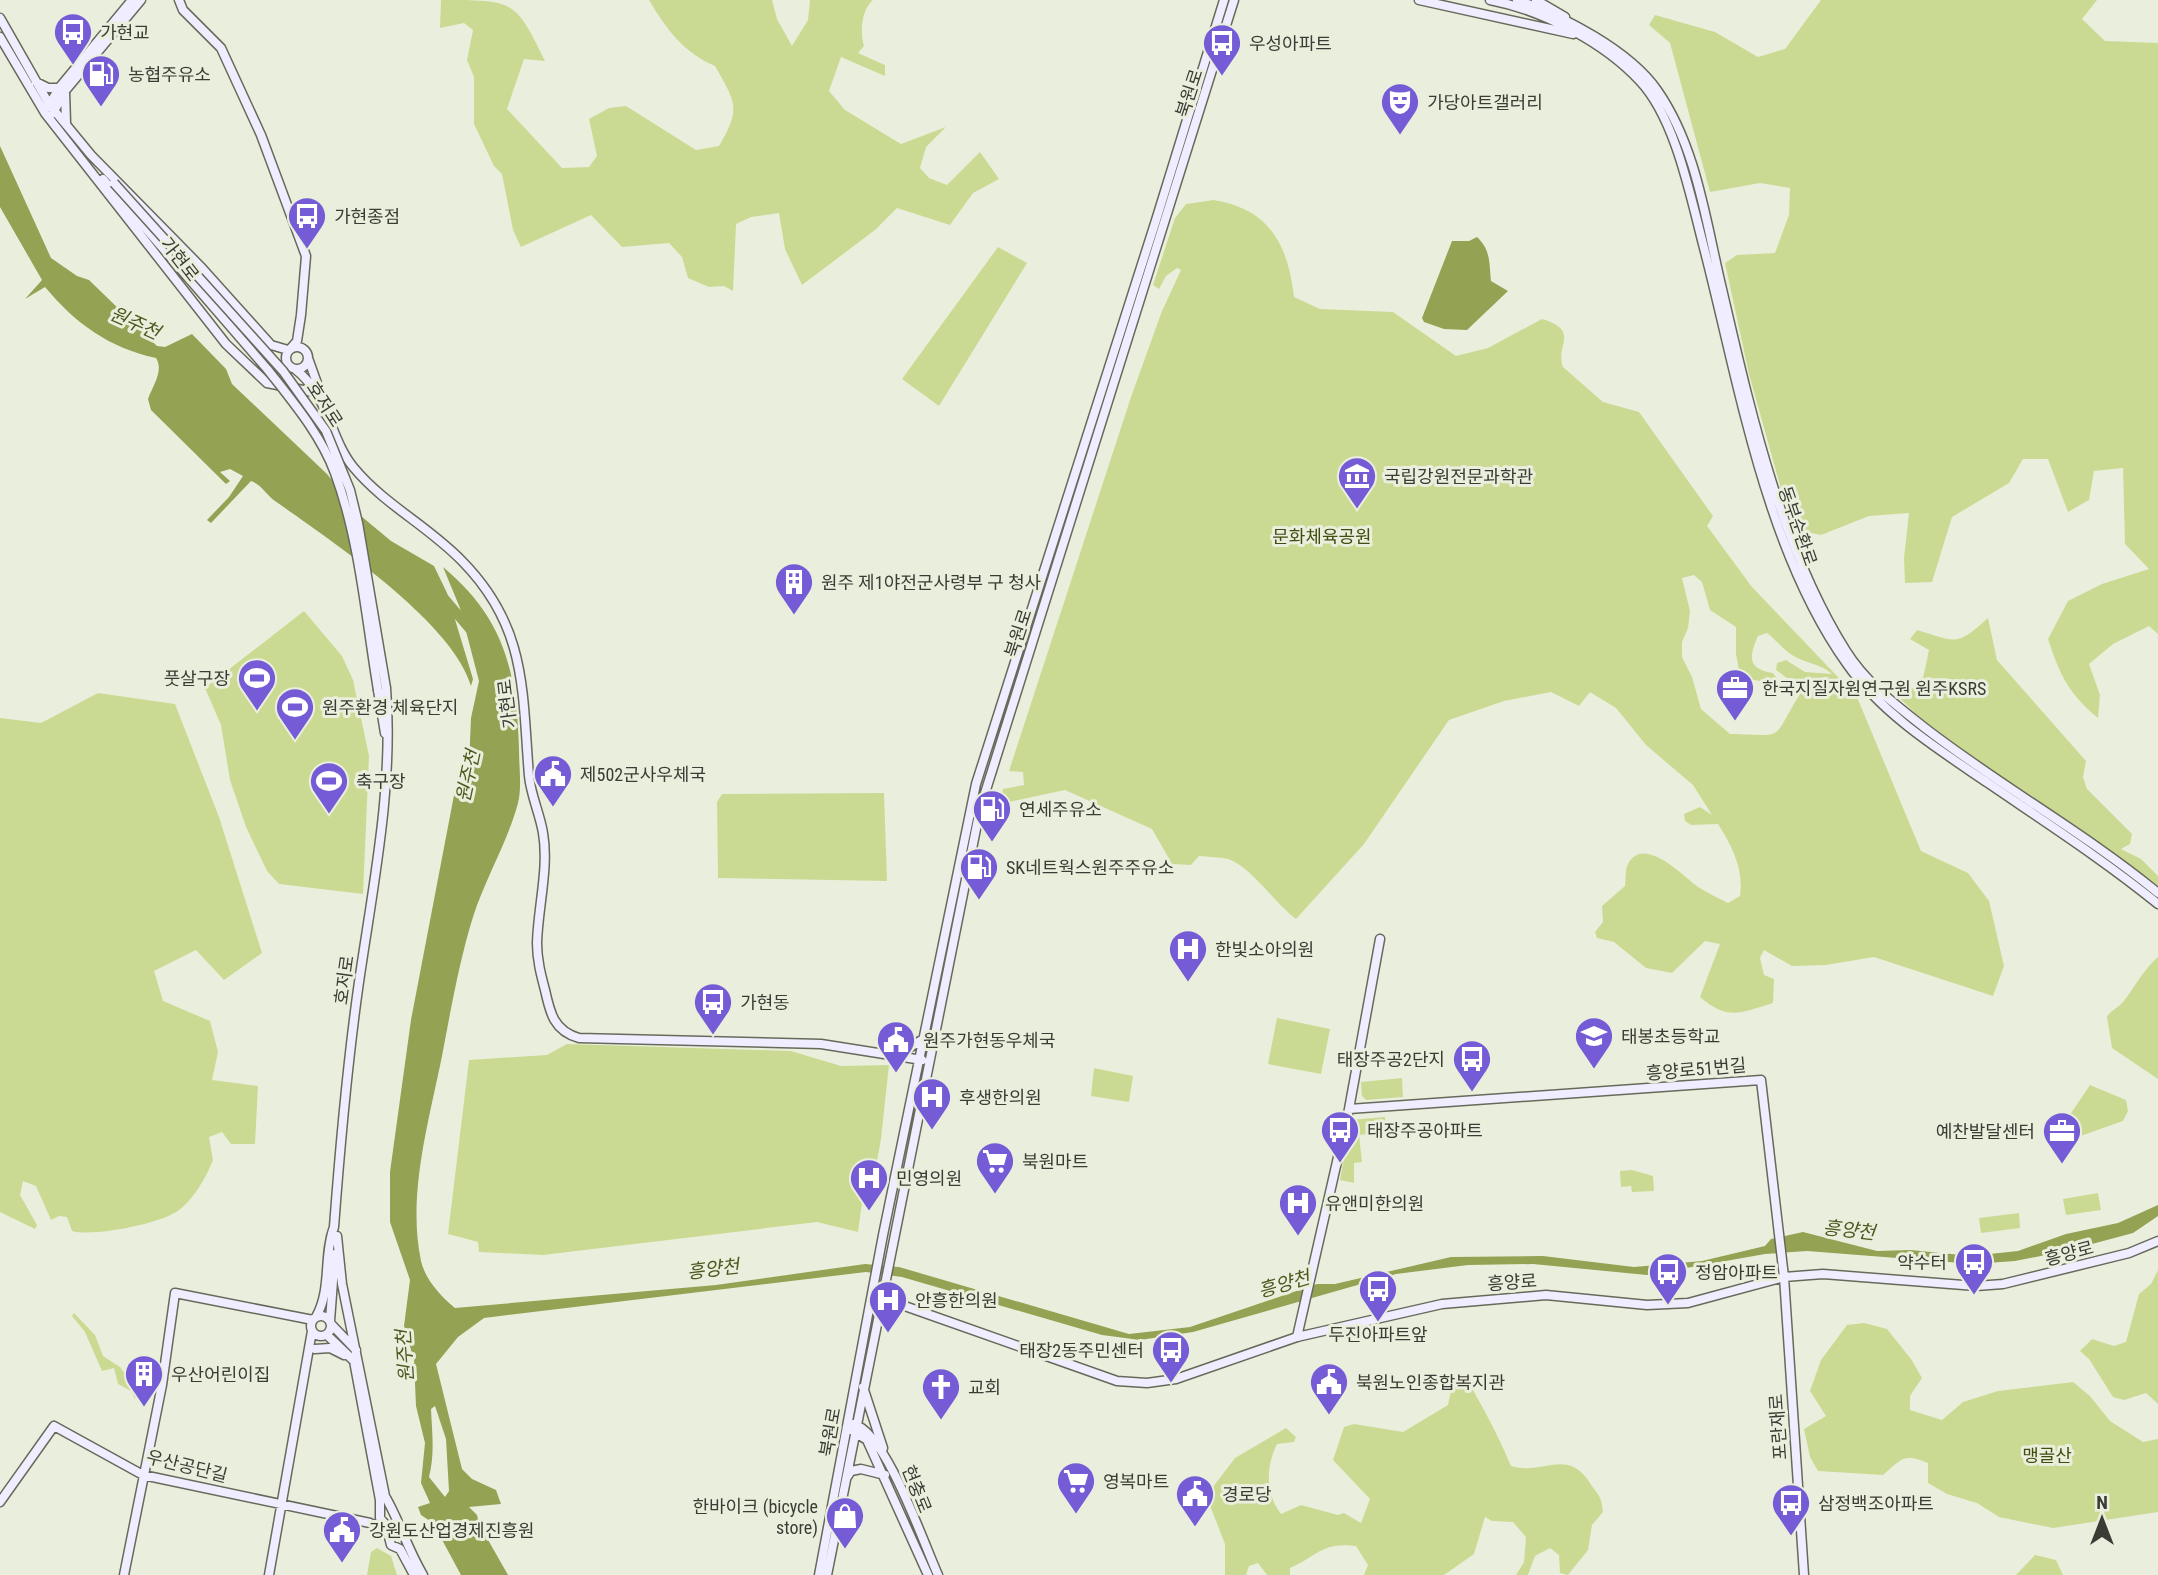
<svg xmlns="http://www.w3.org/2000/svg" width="2158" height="1575" font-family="'Roboto Condensed','Noto Sans KR',sans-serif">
<rect width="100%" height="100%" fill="#eaefdd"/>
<path fill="#cbda93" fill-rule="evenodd" d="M441 0C515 0 515 0 545 61L524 59 507 109 562 168 589 167 597 156 589 119 609 108 626 106 696 150 719 146C741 108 736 103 715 66 683 52 667 30 649 0H772L777 19 792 46 808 20 810 0H873C861 10 860 33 864 46L858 53 885 65V76L841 57 829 91 845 110 901 144 946 127 926 147 920 168 929 178 947 185 980 152 999 179 973 193 950 225 897 208 875 230 802 285 785 249 779 213 751 217 736 224 733 291 724 286 709 287 688 278 682 257 669 243 622 247 591 215 521 247 513 230 502 174 494 166 474 124V77L467 60 473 30 464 23 440 28Z
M1821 0H2097L2082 19 2105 41 2158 43V634L2149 626 2113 644 2089 664 2100 695 2098 718C2068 693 2060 675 2048 639L2068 601 2102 584 2149 569 2125 544 2123 468 2094 471 2089 500 2068 512 2048 459H2023L2009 483 1952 517 1932 582 1905 583 1904 558 1909 513 1869 516 1821 535 1798 530 1783 496 1749 374 1725 263 1737 255 1775 253 1789 215 1790 188 1760 183 1710 192 1670 43 1649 25 1655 15 1715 32 1758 57 1785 49Z
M1214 200C1269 209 1288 244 1294 297L1320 309 1393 312 1456 356 1488 348 1542 319C1581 331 1555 344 1563 367L1603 402 1639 412 1713 516 1707 526 1752 587 1857 697 1921 851 1968 873 1989 901 2004 966 1993 996 1874 957 1826 965 1792 966 1764 950 1760 958 1764 975 1774 979 1773 1003C1740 1013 1728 1021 1700 997L1720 944 1705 941 1672 973 1646 968 1614 942 1597 938 1595 932 1603 922 1602 906 1625 886C1626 879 1625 869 1628 864 1644 834 1684 877 1698 887 1708 893 1718 898 1728 903L1740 896C1744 869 1732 846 1718 824L1691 825 1685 821 1684 814 1700 807 1712 815 1693 785 1646 745 1616 708 1590 692 1579 706 1551 692 1504 701 1449 720 1364 844 1296 919C1273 902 1253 868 1228 859 1219 857 1208 857 1199 856L1191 865 1172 864 1152 829 1065 790 1000 804 1003 789 1024 785 1023 772 1009 771 1131 397 1162 311 1181 270 1177 268 1166 276 1159 289 1153 285 1175 218 1186 204ZM1694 575 1702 582 1710 610 1736 627V654L1740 675C1754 684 1768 677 1780 690L1784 687 1773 673C1747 669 1749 657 1758 636L1767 633C1775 639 1783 649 1792 655 1804 663 1822 664 1832 674L1805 672 1786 660 1777 663 1776 670 1795 684 1800 694C1770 742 1788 735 1730 734L1701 709 1692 677 1682 657V642L1688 628 1690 611 1682 578Z
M998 247 1027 263 939 406 902 379Z
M304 611 342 656 353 680 369 756 363 894 279 884 267 871 246 827 230 780 221 725 205 688Z
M1988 618 1997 660 2086 761 2083 777 2087 789 2132 834 2130 844 2121 849 2141 859 2158 876V886L2115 853 1967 754 1917 715 1882 681H1898L1917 690 1921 688 1929 650 1910 639 1917 630C1957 642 1956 647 1988 618Z
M98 693 175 704 219 817 262 953 224 980 196 950 154 971 163 1001 210 1021 218 1052 212 1080 258 1086 255 1144H231L222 1132 209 1137 213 1160C207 1176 193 1200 179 1210 161 1224 93 1237 72 1231L67 1217 59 1216 51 1220 36 1186 23 1181 20 1195 37 1225 35 1229 0 1212V718L41 723Z
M884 793 887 881 718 878 717 802 722 794Z
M2158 957V1079L2112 1048 2107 1017C2111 1010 2118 1008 2123 1002 2135 987 2143 970 2158 957Z
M1277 1018 1330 1029 1321 1074 1268 1064Z
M567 1044 791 1051 841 1066 889 1065 881 1139 875 1172 864 1188 858 1232 817 1222 543 1255 479 1252 478 1242 448 1234 469 1060 547 1055Z
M1094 1068 1133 1076 1129 1102 1091 1096Z
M1402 1078 1403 1097 1366 1100 1362 1096 1361 1082Z
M2090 1085 2126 1100 2128 1111 2123 1121 2055 1145 2065 1122Z
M1385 1117 1386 1132 1359 1135 1362 1162 1354 1163V1183L1340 1180 1351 1120Z
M1632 1170 1653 1176 1654 1191 1632 1192 1631 1186 1621 1187 1620 1171Z
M2098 1193 2101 1210 2066 1215 2063 1199Z
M2019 1213 2020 1228 1981 1233 1979 1218Z
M2158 1270V1404L2146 1393 2124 1400 2113 1397 2089 1359 2080 1351 2092 1339 2114 1346 2126 1342 2139 1294 2151 1284Z
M74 1313 95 1335 103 1356 120 1367 132 1384 148 1390 156 1388 155 1395 138 1392 135 1399 131 1391 118 1384 114 1368 102 1371 85 1332 72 1316Z
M1864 1323 1887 1329 1911 1359 1922 1378 1910 1396V1410L1942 1420 1963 1402 1998 1391 2073 1382 2090 1396 2110 1421 2143 1442 2158 1439V1512L2053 1528 1999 1517 1977 1503 1947 1494 1928 1483V1463C1904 1453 1902 1458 1883 1475L1818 1471 1810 1457 1804 1429 1826 1416 1810 1391 1821 1360 1847 1325Z
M1466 1378C1483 1407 1498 1435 1511 1466 1543 1476 1567 1447 1590 1483 1599 1497 1601 1494 1603 1512L1592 1525 1588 1550 1568 1575 1560 1573 1559 1555 1550 1548 1535 1556 1528 1575H1516L1524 1562 1526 1537 1513 1522 1492 1521 1485 1517 1474 1554 1444 1575H1364L1368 1565 1356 1546C1321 1542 1318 1556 1290 1568V1575H1267L1258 1563 1249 1566 1246 1575H1225V1544L1209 1503 1203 1500 1235 1458 1286 1428 1296 1437 1294 1442 1277 1444C1266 1466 1265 1493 1281 1514L1301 1505 1338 1515 1344 1513 1361 1523 1370 1499 1333 1460 1344 1427 1354 1424 1403 1432 1448 1405 1453 1381Z
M377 1548 391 1556 397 1575H367L371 1552Z
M2035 1555 2056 1560 2063 1575H2016Z"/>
<path fill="#93a253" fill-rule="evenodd" d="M0 146 51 258 77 276 89 280 157 346 165 347 192 334 226 369 232 384 327 474 361 516 391 541 434 566 447 593 473 679 471 686C453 622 330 540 275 501 266 495 262 485 251 481L211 523 207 520 229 497 243 476 230 469 220 472 230 481 226 484 151 410 148 399C153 385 164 371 156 358 109 348 75 323 45 287L25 299 42 280 0 207Z
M1477 237C1491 250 1489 263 1491 281L1508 291 1467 330 1444 329 1424 322 1422 318 1452 241H1469Z
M443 567C504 618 517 671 519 750 519 767 522 787 518 803 508 841 485 879 473 917 459 962 451 1009 442 1056 429 1121 407 1195 421 1261 425 1279 441 1297 455 1308L716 1285 865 1264 899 1267 1129 1334 1190 1327 1317 1284H1335L1451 1257 1543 1256 1634 1267 1702 1261 1765 1246 1771 1239 1803 1232 1877 1251 1911 1250 1971 1256 2018 1251 2066 1234 2118 1223 2158 1205V1216L2133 1233 2066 1251 2015 1261 1974 1264 1807 1251 1765 1254 1647 1275 1533 1264 1468 1265 1396 1274 1193 1332 1140 1340 1102 1335 902 1277 866 1272 484 1318 458 1337 436 1364 462 1469 472 1479 496 1490 501 1504 469 1507 477 1515 479 1524 508 1575H461L433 1523 421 1515 418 1507 430 1503 421 1483 425 1443 416 1406 414 1360 404 1326 410 1280 390 1222V1172L411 1020 455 790 469 765 471 718 479 681 460 608ZM435 1406 446 1439 449 1491 445 1497 429 1477C435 1454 432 1432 431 1409Z"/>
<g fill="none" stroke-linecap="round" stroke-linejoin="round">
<path stroke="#93a253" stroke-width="10" d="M442 596 470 629"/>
<g stroke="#676a5b" stroke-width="11">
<path id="secondary" d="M179 0 183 10 221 48 261 135 306 256 301 315 297 341 291 348
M1419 0 1573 34
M1490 0C1542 10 1604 42 1640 81 1676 119 1691 199 1704 248 1739 383 1765 549 1847 664 1882 714 1938 749 1988 783 2045 822 2104 860 2158 904
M1517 0C1563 16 1629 50 1657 90 1697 147 1706 223 1722 289 1750 409 1780 546 1846 651 1866 683 1896 705 1925 728 2000 786 2085 833 2158 893
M1536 0 1565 17
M0 18 49 104 91 155 200 266 271 345 288 350
M0 37 45 113 226 344 267 383 313 392
M36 82 48 88H59
M65 91 66 123
M48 107 59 88 132 0
M53 113 65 91 141 0
M103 179 268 370
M286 358a11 11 0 1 1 22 0a11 11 0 1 1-22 0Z
M308 358 322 397
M295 369C329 395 330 440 354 468 385 505 428 526 462 561 527 627 522 690 529 776 531 796 540 814 543 833 549 868 538 907 537 943 537 960 541 975 545 990 550 1013 554 1031 579 1038L821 1044 922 1060
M378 690 385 733
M891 1054 909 1048 923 1039
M1349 1109 1761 1080 1784 1277 1804 1575
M337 1236 342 1284 385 1496C400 1522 407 1548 423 1575
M878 1302 899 1304 1117 1381 1147 1383 1176 1379 1297 1337 1442 1304 1546 1295 1647 1305 1688 1303 1784 1277 1823 1274 1976 1286 2003 1284 2129 1253 2158 1241
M311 1326a10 10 0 1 1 20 0a10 10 0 1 1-20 0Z
M316 1317C332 1289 323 1256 334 1227 340 1147 347 1068 358 989 372 890 394 788 386 688
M330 1321 335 1254
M331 1324 356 1350
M327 1335 354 1361 380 1500V1518L386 1525 391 1545 400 1549 414 1575
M1297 1337 1349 1109 1380 939
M315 1349 330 1348 344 1355
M863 1387 883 1448
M854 1424C886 1433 923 1542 938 1575
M853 1431 867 1440 928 1575
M847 1477 851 1471 861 1469 885 1475
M0 1502 54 1426 143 1475 370 1523 389 1534
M124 1575 162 1385 175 1293 313 1320
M269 1575 312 1331
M819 1575 883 1235 976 784 1157 217 1224 0
M827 1575 980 809 1234 0"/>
</g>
<use href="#secondary" stroke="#efedff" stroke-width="8"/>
<g stroke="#676a5b" stroke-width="11" stroke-linecap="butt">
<path id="secondary-bridge" d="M114 183 283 371 326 431 350 490 358 523 386 688
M268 370C293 402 321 435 335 473 360 541 366 619 378 690"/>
</g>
<use href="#secondary-bridge" stroke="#efedff" stroke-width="8"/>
</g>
<defs>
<g id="bus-pin" transform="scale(2.0125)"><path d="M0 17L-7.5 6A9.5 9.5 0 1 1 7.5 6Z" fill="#755cd6" stroke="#eaefdd"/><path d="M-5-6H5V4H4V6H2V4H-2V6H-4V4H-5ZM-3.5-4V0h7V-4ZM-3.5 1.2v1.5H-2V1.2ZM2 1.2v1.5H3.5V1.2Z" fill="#fff"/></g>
<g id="fuel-pin" transform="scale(2.0125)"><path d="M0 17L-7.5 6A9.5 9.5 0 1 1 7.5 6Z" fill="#755cd6" stroke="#eaefdd"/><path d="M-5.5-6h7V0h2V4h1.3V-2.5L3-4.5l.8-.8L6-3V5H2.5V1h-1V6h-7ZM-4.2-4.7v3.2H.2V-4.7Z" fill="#fff"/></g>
<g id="theatre-pin" transform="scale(2.0125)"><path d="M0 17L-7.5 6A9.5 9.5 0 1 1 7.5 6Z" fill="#755cd6" stroke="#eaefdd"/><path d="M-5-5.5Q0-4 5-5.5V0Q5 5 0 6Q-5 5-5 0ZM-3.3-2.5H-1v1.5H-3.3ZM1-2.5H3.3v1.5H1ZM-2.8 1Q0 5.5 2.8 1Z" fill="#fff"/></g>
<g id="museum-pin" transform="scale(2.0125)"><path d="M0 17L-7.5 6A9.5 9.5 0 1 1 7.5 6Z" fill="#755cd6" stroke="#eaefdd"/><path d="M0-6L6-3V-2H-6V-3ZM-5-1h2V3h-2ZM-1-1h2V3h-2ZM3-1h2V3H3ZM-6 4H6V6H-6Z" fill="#fff"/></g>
<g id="building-pin" transform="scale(2.0125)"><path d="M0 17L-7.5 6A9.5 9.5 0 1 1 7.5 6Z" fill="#755cd6" stroke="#eaefdd"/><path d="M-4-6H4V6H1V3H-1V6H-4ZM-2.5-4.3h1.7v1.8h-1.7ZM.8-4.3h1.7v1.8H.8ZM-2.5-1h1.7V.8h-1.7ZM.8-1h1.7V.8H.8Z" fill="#fff"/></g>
<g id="stadium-pin" transform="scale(2.0125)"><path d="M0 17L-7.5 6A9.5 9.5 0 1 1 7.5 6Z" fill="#755cd6" stroke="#eaefdd"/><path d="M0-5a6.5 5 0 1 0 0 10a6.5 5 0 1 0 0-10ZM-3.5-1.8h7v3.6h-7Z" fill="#fff"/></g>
<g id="office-pin" transform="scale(2.0125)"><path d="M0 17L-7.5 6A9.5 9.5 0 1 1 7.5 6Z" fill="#755cd6" stroke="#eaefdd"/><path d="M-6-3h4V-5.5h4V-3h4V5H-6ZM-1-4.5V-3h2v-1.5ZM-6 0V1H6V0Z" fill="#fff"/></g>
<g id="civic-pin" transform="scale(2.0125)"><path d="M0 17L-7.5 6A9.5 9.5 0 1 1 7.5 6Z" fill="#755cd6" stroke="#eaefdd"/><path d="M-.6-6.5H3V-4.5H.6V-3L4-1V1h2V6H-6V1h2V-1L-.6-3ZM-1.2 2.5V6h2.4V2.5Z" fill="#fff"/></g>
<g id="hospital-pin" transform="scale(2.0125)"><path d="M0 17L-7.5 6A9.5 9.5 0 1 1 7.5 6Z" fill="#755cd6" stroke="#eaefdd"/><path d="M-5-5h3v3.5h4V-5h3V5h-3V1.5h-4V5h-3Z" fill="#fff"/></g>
<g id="school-pin" transform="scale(2.0125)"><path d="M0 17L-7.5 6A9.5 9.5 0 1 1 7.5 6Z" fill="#755cd6" stroke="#eaefdd"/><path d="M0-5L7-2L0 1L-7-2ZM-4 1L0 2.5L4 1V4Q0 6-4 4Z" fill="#fff"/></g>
<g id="supermarket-pin" transform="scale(2.0125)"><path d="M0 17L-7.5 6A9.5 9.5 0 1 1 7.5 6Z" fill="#755cd6" stroke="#eaefdd"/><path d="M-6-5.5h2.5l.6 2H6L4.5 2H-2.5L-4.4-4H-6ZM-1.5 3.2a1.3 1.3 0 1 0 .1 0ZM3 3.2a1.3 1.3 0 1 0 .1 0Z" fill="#fff"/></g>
<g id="church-pin" transform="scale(2.0125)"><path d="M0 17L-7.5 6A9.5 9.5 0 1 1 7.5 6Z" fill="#755cd6" stroke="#eaefdd"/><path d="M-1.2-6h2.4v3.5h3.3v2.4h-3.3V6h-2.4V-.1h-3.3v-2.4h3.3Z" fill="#fff"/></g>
<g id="shop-pin" transform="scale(2.0125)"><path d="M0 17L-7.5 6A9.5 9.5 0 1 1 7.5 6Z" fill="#755cd6" stroke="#eaefdd"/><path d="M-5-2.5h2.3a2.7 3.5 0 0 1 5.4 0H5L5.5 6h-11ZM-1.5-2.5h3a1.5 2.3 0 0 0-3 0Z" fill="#fff"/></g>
</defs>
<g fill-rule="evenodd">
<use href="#bus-pin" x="73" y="32"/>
<use href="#bus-pin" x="1222" y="43"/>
<use href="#fuel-pin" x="101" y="74"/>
<use href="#theatre-pin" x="1400" y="102"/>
<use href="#bus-pin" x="307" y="216"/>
<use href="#museum-pin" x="1357" y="476"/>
<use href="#building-pin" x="794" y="582"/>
<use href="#stadium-pin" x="257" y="678"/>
<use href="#office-pin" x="1735" y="688"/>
<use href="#stadium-pin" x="295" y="707"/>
<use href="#civic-pin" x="553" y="774"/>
<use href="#stadium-pin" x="329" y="781"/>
<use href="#fuel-pin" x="992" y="809"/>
<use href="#fuel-pin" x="979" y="867"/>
<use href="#hospital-pin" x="1188" y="949"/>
<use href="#bus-pin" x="713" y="1002"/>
<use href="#school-pin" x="1594" y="1036"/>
<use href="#civic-pin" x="896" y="1040"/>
<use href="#bus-pin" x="1472" y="1059"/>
<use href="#hospital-pin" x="932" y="1097"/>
<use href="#bus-pin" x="1340" y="1130"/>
<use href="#office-pin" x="2062" y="1131"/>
<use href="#supermarket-pin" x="995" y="1161"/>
<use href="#hospital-pin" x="869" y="1178"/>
<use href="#hospital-pin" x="1298" y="1203"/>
<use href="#bus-pin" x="1974" y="1262"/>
<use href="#bus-pin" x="1668" y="1272"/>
<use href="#bus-pin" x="1378" y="1289"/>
<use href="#hospital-pin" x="888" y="1300"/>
<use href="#bus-pin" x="1171" y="1350"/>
<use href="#building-pin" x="144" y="1374"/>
<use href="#civic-pin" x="1329" y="1382"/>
<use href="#church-pin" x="941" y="1387"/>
<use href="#supermarket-pin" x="1076" y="1481"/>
<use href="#civic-pin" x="1195" y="1494"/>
<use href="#bus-pin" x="1791" y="1503"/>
<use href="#shop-pin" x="845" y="1516"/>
<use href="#civic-pin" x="342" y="1530"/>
</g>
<g text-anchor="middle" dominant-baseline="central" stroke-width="6" stroke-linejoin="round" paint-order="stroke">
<g font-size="18" fill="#3b3c35" stroke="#eaefdd" text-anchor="start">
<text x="100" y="32">가현교</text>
<text x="1249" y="43">우성아파트</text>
<text x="128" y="74">농협주유소</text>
<text x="1427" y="102">가당아트갤러리</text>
<text x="334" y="216">가현종점</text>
<text x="1384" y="476">국립강원전문과학관</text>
<text x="821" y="582">원주 제1야전군사령부 구 청사</text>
<text x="230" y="678" text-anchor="end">풋살구장</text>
<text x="1762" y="688">한국지질자원연구원 원주KSRS</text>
<text x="322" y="707">원주환경 체육단지</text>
<text x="580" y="774">제502군사우체국</text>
<text x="356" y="781">축구장</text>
<text x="1019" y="809">연세주유소</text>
<text x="1006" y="867">SK네트웍스원주주유소</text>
<text x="1215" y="949">한빛소아의원</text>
<text x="740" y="1002">가현동</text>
<text x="1621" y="1036">태봉초등학교</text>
<text x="923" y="1040">원주가현동우체국</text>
<text x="1445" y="1059" text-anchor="end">태장주공2단지</text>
<text x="959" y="1097">후생한의원</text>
<text x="1367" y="1130">태장주공아파트</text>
<text x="2035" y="1131" text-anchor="end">예찬발달센터</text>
<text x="1022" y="1161">북원마트</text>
<text x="896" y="1178">민영의원</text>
<text x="1325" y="1203">유앤미한의원</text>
<text x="1947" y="1262" text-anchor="end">약수터</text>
<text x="1695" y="1272">정암아파트</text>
<text x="915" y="1300">안흥한의원</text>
<text x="1378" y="1334" text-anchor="middle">두진아파트앞</text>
<text x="1144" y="1350" text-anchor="end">태장2동주민센터</text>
<text x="171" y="1374">우산어린이집</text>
<text x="1356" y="1382">북원노인종합복지관</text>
<text x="968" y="1387">교회</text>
<text x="1103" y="1481">영복마트</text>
<text x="1222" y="1494">경로당</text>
<text x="1818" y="1503">삼정백조아파트</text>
<text x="818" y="1506" text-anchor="end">한바이크 (bicycle<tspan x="818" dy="21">store)</tspan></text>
<text x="369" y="1530">강원도산업경제진흥원</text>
</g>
<g font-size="18" fill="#3b3c35" stroke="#eaefdd">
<text transform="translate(1189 93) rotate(-72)">북원로</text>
<text transform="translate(180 259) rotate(52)">가현로</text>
<text transform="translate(325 404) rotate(57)">호저로</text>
<text transform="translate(1798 526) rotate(71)">동부순환로</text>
<text transform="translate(1018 633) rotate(-72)">북원로</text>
<text transform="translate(507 704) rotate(-97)">가현로</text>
<text transform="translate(344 980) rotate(-82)">호저로</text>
<text transform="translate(1696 1069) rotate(-5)">흥양로51번길</text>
<text transform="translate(2069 1253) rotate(-15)">흥양로</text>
<text transform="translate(1512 1282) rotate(-4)">흥양로</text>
<text transform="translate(1778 1427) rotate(-94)">포란재로</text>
<text transform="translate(830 1432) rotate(-80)">북원로</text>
<text transform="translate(187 1466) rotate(14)">우산공단길</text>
<text transform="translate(917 1489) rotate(68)">현충로</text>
</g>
<g font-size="18" fill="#424c11" stroke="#eaefdd">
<text x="1322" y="536">문화체육공원</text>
<text x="2047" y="1455">맹골산</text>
</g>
<g font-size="19" font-style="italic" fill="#4e581f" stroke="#eaefdd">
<text transform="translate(135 323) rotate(24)">원주천</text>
<text transform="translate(468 776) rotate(-78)">원주천</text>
<text transform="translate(1849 1230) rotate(6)">흥양천</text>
<text transform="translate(713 1269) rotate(-7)">흥양천</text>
<text transform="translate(1284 1284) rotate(-16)">흥양천</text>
<text transform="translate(405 1356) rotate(-94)">원주천</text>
</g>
</g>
<g transform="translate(2102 1519)" stroke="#eaefdd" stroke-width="5" paint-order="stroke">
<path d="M0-5L12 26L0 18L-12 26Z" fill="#3b3c35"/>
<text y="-10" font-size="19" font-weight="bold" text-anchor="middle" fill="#3b3c35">N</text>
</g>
</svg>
